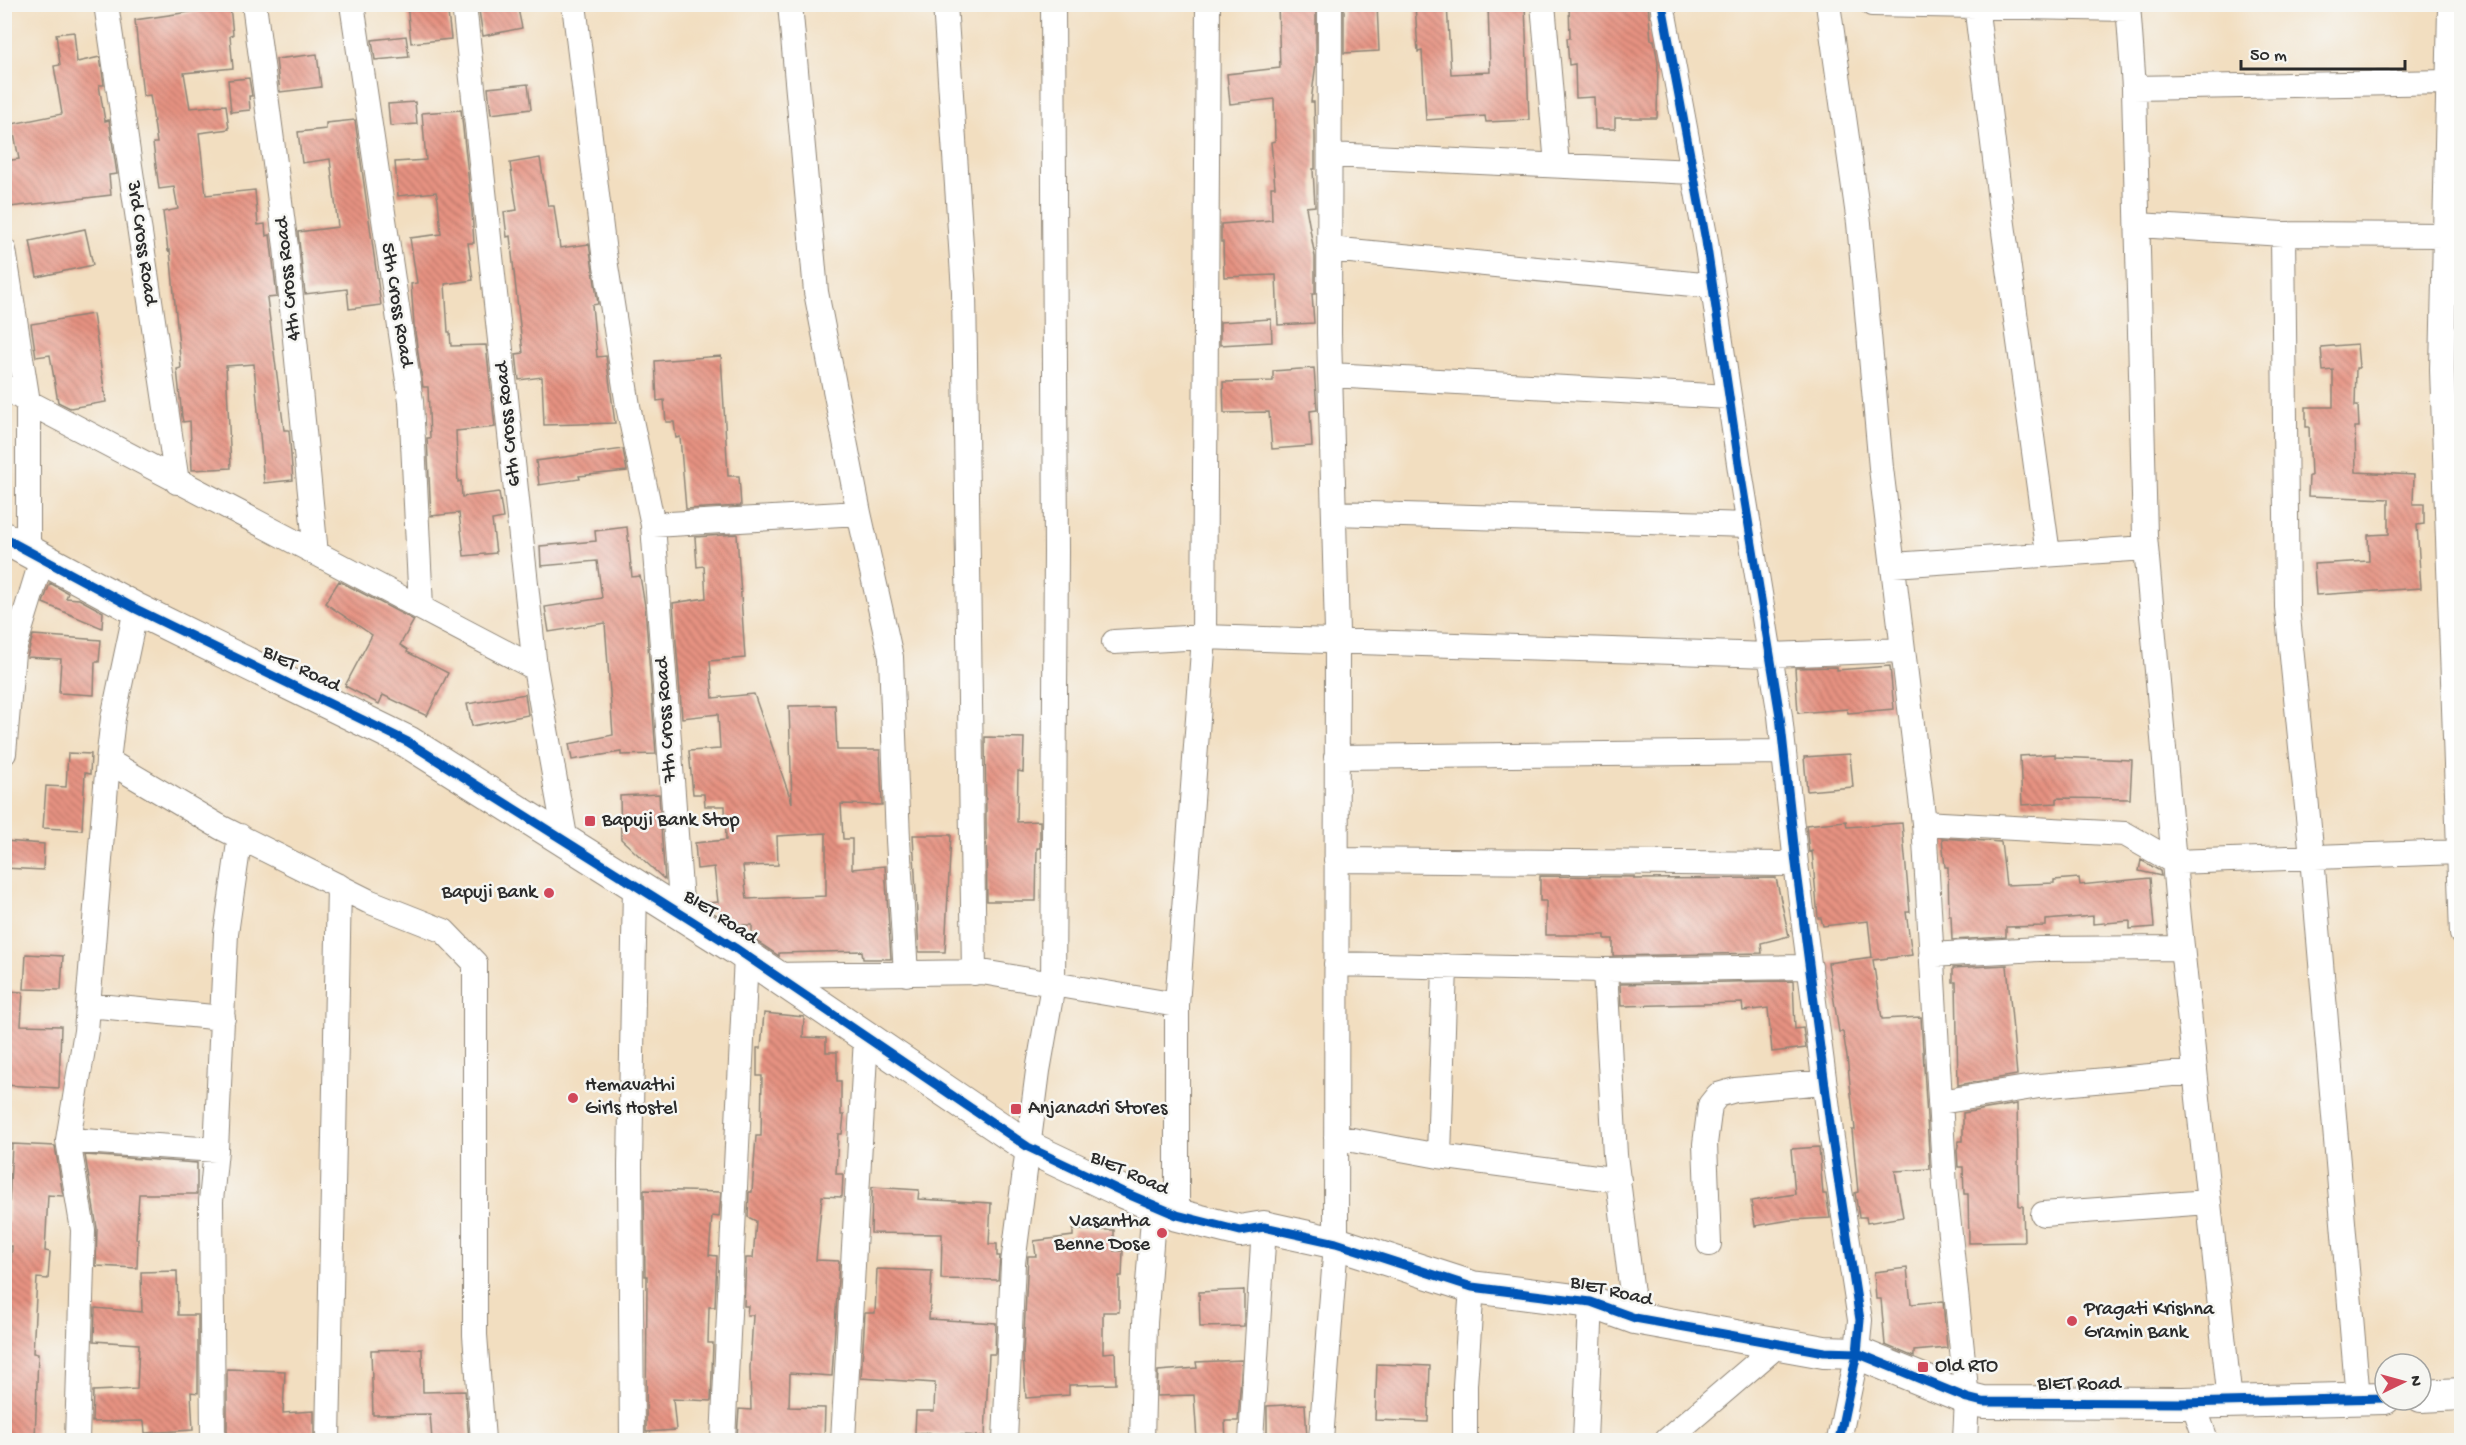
<svg xmlns="http://www.w3.org/2000/svg" width="2466" height="1445" font-family="'Gochi Hand',sans-serif">
<defs>
<pattern id="building-back-hatch" width="6" height="6" patternUnits="userSpaceOnUse" patternTransform="scale(1.5)"><rect width="6" height="6" fill="#e69281"/><path d="M-1 5l2 2M0 0l6 6M5-1l2 2" fill="none" stroke="#bb776a"/></pattern>
</defs>
<rect width="100%" height="100%" fill="#f6f6f2"/>
<filter id="ink" filterUnits="userSpaceOnUse"><feTurbulence type="fractalNoise" baseFrequency=".0167" numOctaves="2"/><feDisplacementMap in="SourceGraphic" scale="12" xChannelSelector="R" yChannelSelector="G"/><feConvolveMatrix kernelMatrix="1 2 1 2 8 2 1 2 1" color-interpolation-filters="sRGB"/></filter>
<filter id="wash" filterUnits="userSpaceOnUse"><feTurbulence type="fractalNoise" baseFrequency=".008" numOctaves="4" result="noise"/><feDisplacementMap in="SourceGraphic" scale="24" xChannelSelector="R" yChannelSelector="G"/><feGaussianBlur stdDeviation="1.35" result="paint"/><feColorMatrix in="noise" values="0 0 0 0 0 0 0 0 0 0 0 0 0 0 0 0 0 1.4 0 .05"/><feComposite in="paint" operator="in"/></filter>
<g filter="url(#wash)">
<rect width="100%" height="100%" fill="#f2dec0"/>
<g id="blocks">
<path fill="url(#building-back-hatch)" fill-rule="evenodd" d="M407 4H447L451 39 411 43Z
M509 4H517L522 28 483 36 479 10Z
M1278 4H1316V63L1311 102H1314L1315 138V169H1313L1315 206 1306 207 1315 257V294H1312L1314 323 1278 325 1276 275 1224 277 1223 242H1221V224L1272 220 1271 187H1275L1271 142 1275 141 1274 99 1230 104 1227 74 1280 68Z
M1344 4H1377L1379 51 1344 53Z
M1415 4H1447L1451 74 1490 72 1488 4H1525L1529 120 1486 122 1485 116 1426 120 1422 51 1418 52Z
M1648 4 1651 40H1654L1658 63 1657 118H1615V129H1595L1594 97 1576 98 1575 64 1569 65 1567 38H1570L1569 5Z
M230 6 233 35 230 36 233 68 184 73 190 108 226 105 229 129 199 133 206 195 255 190 258 225 265 224 266 236 270 235 277 297 267 298 284 430H289L293 480 264 483 254 364 226 366 231 468 192 470 190 421 183 422 182 417 177 369 181 368 170 250 168 251 163 212 178 209 174 187 159 189 153 143H157L150 95 143 96 135 20Z
M74 32 77 62 100 57 104 85H99L105 121 109 120 117 174 109 175 111 195 10 207 4 161 19 159 12 124 62 114 54 66 60 65 56 34Z
M406 36 409 57 375 60 372 40Z
M317 54 321 87 280 92 276 59Z
M249 78 252 96H249L250 110 231 112 228 80Z
M528 84 531 109 491 114 488 88Z
M415 102 417 124 390 126 388 104Z
M461 110 472 212 474 243H468L473 280 445 284 448 332H450L451 346 486 345 495 427 456 431 458 482 461 481 462 497 499 492 503 518 492 520 496 553 464 556 459 513 431 516 427 438H430L428 387H423L414 325 411 284 417 283 410 238 441 234 438 200 436 192 398 196 395 162 426 160 422 113Z
M355 120 381 305 349 309 347 289 305 294 298 232 338 227 330 159 302 163 298 132 326 129V123Z
M540 158 548 206H554L560 248 589 244 598 304 592 305 597 357 606 356 615 423 544 425 542 377 519 380 516 354 523 353 510 236 507 237 504 212 517 210 510 163Z
M85 229 93 265 37 277 30 241Z
M93 314 106 402 70 408 58 402 50 355 36 357 31 324Z
M1271 319 1272 342 1220 345V322Z
M2357 344 2359 368H2356L2355 406H2358L2359 427H2355L2356 472 2414 475 2413 504H2424V524L2417 525 2421 588 2316 595 2314 564 2369 561 2368 535 2389 534V499L2308 496 2309 476H2311L2309 427H2306V407H2333V370L2323 371 2321 347Z
M721 356 728 476H739L741 506 686 509 680 437 676 438 674 422H666L664 400 657 401 655 361Z
M1314 368 1317 410 1310 411 1312 446 1272 449 1269 412 1224 413 1223 382 1273 381V371Z
M623 449 627 471 579 476 580 479 539 485 536 461Z
M627 527 632 577 640 576 645 606 656 754 621 755V752L572 760 569 744 613 735 605 623 549 632 545 607 602 598 597 561 541 566 540 546 596 541 595 531Z
M737 534 745 658 710 661 713 698 754 694 792 803 789 706 835 705 837 750H880L882 805 841 804 843 839H852V869L885 866 891 959H863L862 951 779 953V956L752 938V925H739L738 921 728 922 699 904 718 902 714 867 697 869 695 843 726 840 725 806H705L704 794H693L689 751 720 749 718 714 682 718 673 603 706 598 704 566 697 567 695 537ZM826 833V896L747 899 743 866 778 865 777 836Z
M339 581 414 620 400 645 408 650 407 652 448 673 427 716 383 695 379 704 345 686 372 635 325 603Z
M50 583 68 593 66 598 79 599 103 612 102 628 43 603Z
M33 635 101 640 99 662H95L94 695 59 693 61 659 27 657Z
M1890 666 1894 709 1848 713 1847 709 1798 713 1795 668 1837 667V670Z
M525 694 528 715 472 726 467 704Z
M985 737 1024 738 1023 772 1018 771 1017 822 1040 821V848H1037L1036 901H987Z
M68 753 91 754 90 774 85 773 82 830 43 828 46 786 66 787Z
M1850 754 1853 787 1807 791 1804 757Z
M2055 754V757L2132 760 2130 799 2057 798V803L2022 805 2020 756Z
M659 794 662 842 665 880 621 839 620 796Z
M1846 821 1847 827 1902 823 1910 912H1906L1912 955 1873 960 1882 1019 1921 1017 1930 1169 1895 1171 1903 1217 1867 1223 1866 1217H1859L1855 1193 1858 1192 1852 1130H1855L1847 1057 1843 1032H1839L1828 963 1872 957 1868 921 1823 926 1821 918H1818L1812 851 1809 852 1806 825Z
M913 835H951L945 952H919Z
M1942 838 2001 842 2006 885 2054 883V880L2079 878 2080 885 2150 878 2154 927 2130 929V921L2093 924V916L2046 920V926L2006 927V937L1952 940 1951 915H1949L1948 867H1945Z
M4 841 44 844 43 870 4 868Z
M2141 860 2160 871 2161 876 2139 871Z
M1540 876 1634 877V879L1776 878 1789 936 1761 943 1762 953 1613 956V939H1605V935H1546V901H1540Z
M26 954 63 956 61 990 24 989Z
M2007 965 2017 1075 1958 1085 1956 982H1953V968Z
M1793 981 1795 1029 1803 1028 1806 1048 1772 1052 1768 1008 1743 1011 1742 1003 1621 1006 1620 984Z
M4 991 23 992 21 1025 61 1026 59 1088 4 1085Z
M764 1013 804 1017 803 1037 826 1038V1052H837V1081H841V1115H844L842 1134H838L836 1174H843L842 1197 822 1196 816 1260 839 1261 832 1376 790 1373 789 1407 825 1408 824 1440 737 1437 739 1409 751 1410 750 1368 753 1315H747L748 1306H744L746 1258H753L756 1221 748 1217 749 1192H752L756 1136H761L762 1076H757V1048H761Z
M2017 1104 2019 1206H2023L2024 1242 1969 1243 1968 1194H1964L1963 1167H1958L1957 1150 1959 1141H1963V1113Z
M12 1144 55 1146 63 1196 48 1195 45 1251 50 1252 48 1279 37 1278 33 1353 38 1354 35 1440H4V1320L6 1294H9L12 1246H4V1223H8Z
M1819 1147 1823 1194H1826L1830 1218 1790 1220 1755 1226 1751 1201 1795 1194 1791 1149Z
M85 1155 197 1163V1194H139L136 1239H138L137 1268 96 1266 97 1228Z
M872 1187 919 1190 918 1199 991 1203 989 1244H997V1256H1000L998 1280 941 1279 942 1234 871 1233Z
M644 1190 721 1192 719 1217 712 1216 709 1255 717 1256 715 1307H709L708 1343H713L711 1401 673 1399 676 1430 646 1432 647 1276H645Z
M1073 1230H1114V1251H1123L1122 1276H1119V1312H1103V1353L1115 1352 1116 1384 1069 1385V1395L1026 1398 1023 1354 1028 1256H1036L1034 1241 1073 1236Z
M1907 1268 1911 1304 1943 1301 1947 1348 1914 1351V1357L1885 1345 1881 1299H1876L1874 1272Z
M877 1269 932 1271 929 1319 996 1323 995 1354H989L985 1436 915 1433 916 1411H934L935 1383 861 1378 865 1313H875Z
M177 1271 178 1315H198V1393L191 1392 193 1430 145 1433 144 1421 92 1422 93 1391 137 1389 139 1344 94 1341 95 1308 142 1312 141 1272Z
M1244 1290V1326L1200 1327 1199 1292Z
M422 1349 423 1392 465 1391 469 1440H432L430 1414 373 1415 371 1350Z
M1242 1360 1238 1421H1225L1226 1440H1197L1194 1395 1157 1396 1158 1371 1197 1368 1196 1362Z
M1377 1364 1430 1366 1428 1422 1375 1420Z
M227 1369 285 1371 283 1413 314 1411V1440L227 1438Z
M1305 1404 1307 1439 1267 1440V1406Z"/>
</g>
</g>
<g filter="url(#ink)">
<use href="#blocks" fill-opacity="0" stroke="#8e8476" stroke-width="1.5"/>
<g fill="none" stroke-linecap="round" stroke-linejoin="round">
<g stroke="#8e8476" stroke-width="26">
<path id="minor" d="M106 4 177 482
M254 4 286 247 316 554
M352 4 411 401 421 607
M464 4 535 668 566 842
M574 4 604 253 628 406 653 525 682 915
M790 4 816 292 859 513
M945 4 964 291 974 973
M1543 4 1557 165
M1662 4 1706 241 1741 477 1780 716 1796 864 1831 1132 1860 1320 1857 1353 1839 1440
M1828 4 1859 223 1881 468 1924 823 1945 1187 1967 1398 1965 1440
M1872 4 2128 9
M1976 4 2002 217 2048 554
M2128 4 2134 88 2448 82
M2462 9H2450L2442 370 2462 934
M2134 88 2145 536 2179 918 2230 1402
M1330 155 1693 172
M2138 225 2283 234
M1330 249 1713 286
M4 250 28 402V550
M1331 375 1729 397
M4 386 28 402 535 668
M1334 513 1749 525
M653 525 859 513 891 657 898 840 906 974
M1893 565 2146 548
M1114 642 1204 637 1770 655 1903 650
M4 753 13 653 42 559
M1336 757 1784 752
M108 761 220 827 368 901 444 931 475 963V1335L483 1440
M1924 823 2125 834 2174 862 2459 852
M1336 860 1796 864
M1931 955 2039 949 2182 948
M1336 964 1605 970
M773 975 982 972 1177 1005
M88 1005 223 1018
M1940 1102 2039 1086 2195 1072
M1336 1137 1439 1156 1619 1180
M68 1140 216 1150
M1439 1156 1445 966
M2043 1214 2209 1202
M1177 1215V1005L1204 637 1208 4
M1709 1244 1705 1144 1710 1105 1718 1095 1735 1090 1824 1082
M1635 1318 1615 1155 1605 970 1810 967
M2358 1399 2312 857 2287 607 2283 234 2445 235
M2193 1403 2206 1440
M77 1440 83 1230 68 1140 86 1031 108 761 113 718 136 609
M213 1440 211 1201 216 1150 226 933 240 836
M328 1440 339 886
M632 1440 630 1166 635 886
M723 1440 746 956
M843 1440 866 1038
M1005 1440 1013 1263 1038 1071 1053 985 1056 551 1053 4
M1142 1440 1145 1323 1154 1205
M1251 1440 1264 1227
M1321 1440 1336 1243 1337 632 1329 333 1330 4
M1465 1440V1385L1472 1287
M1585 1440 1591 1302
M1667 1440 1779 1344"/>
</g>
<g stroke="#8e8476" stroke-width="34">
<path id="tertiary" d="M4 538 136 609 408 742 735 948 1028 1147 1123 1192 1177 1215 1240 1231 1264 1227 1336 1243 1472 1287 1591 1302 1635 1318 1824 1352 1857 1353 1967 1398 1983 1402 2182 1403 2385 1398
M2421 1396 2462 1394"/>
</g>
<use href="#minor" stroke="#fff" stroke-width="24"/>
<use href="#tertiary" stroke="#fff" stroke-width="32"/>
<g stroke="#f6f6f2" stroke-width="13">
<path id="cycleway" d="M1662 4 1706 241 1741 477 1780 716 1796 864 1831 1132 1860 1320 1857 1353 1839 1440
M4 538 136 609 408 742 735 948 1028 1147 1123 1192 1177 1215 1240 1231 1264 1227 1336 1243 1472 1287 1591 1302 1635 1318 1824 1352 1857 1353 1967 1398 1983 1402 2182 1403 2385 1398"/>
</g>
<use href="#cycleway" stroke="#0057b8" stroke-width="9"/>
</g>
</g>
<g fill="#d1495b" stroke="#f6f6f2" stroke-width="2">
<rect x="584" y="815" width="12" height="12" rx="3"/>
<circle cx="549" cy="893" r="6"/>
<circle cx="573" cy="1098" r="6"/>
<rect x="1010" y="1103" width="12" height="12" rx="3"/>
<circle cx="1162" cy="1233" r="6"/>
<circle cx="2072" cy="1321" r="6"/>
<rect x="1917" y="1361" width="12" height="12" rx="3"/>
</g>
<g text-anchor="middle" dominant-baseline="central" stroke-width="5" stroke-linejoin="round" paint-order="stroke">
<g font-size="20" fill="#2b2b2b" stroke="#f6f6f2">
<text transform="translate(141 243) rotate(82)">3rd Cross Road</text>
<text transform="translate(289 279) rotate(-96)">4th Cross Road</text>
<text transform="translate(396 305) rotate(81)">5th Cross Road</text>
<text transform="translate(509 424) rotate(-96)">6th Cross Road</text>
<text transform="translate(301 670) rotate(26)">BIET Road</text>
<text transform="translate(667 720) rotate(-94)">7th Cross Road</text>
<text transform="translate(720 918) rotate(33)">BIET Road</text>
<text transform="translate(1129 1174) rotate(24)">BIET Road</text>
<text transform="translate(1611 1292) rotate(13)">BIET Road</text>
<text x="2079" y="1385">BIET Road</text>
</g>
<g font-size="20" fill="#2b2b2b" stroke="#f6f6f2" text-anchor="start">
<text x="602" y="821">Bapuji Bank Stop</text>
<text x="537" y="893" text-anchor="end">Bapuji Bank</text>
<text x="585" y="1086">Hemavathi<tspan x="585" dy="23">Girls Hostel</tspan></text>
<text x="1028" y="1109">Anjanadri Stores</text>
<text x="1150" y="1222" text-anchor="end">Vasantha<tspan x="1150" dy="23">Benne Dose</tspan></text>
<text x="2084" y="1310">Pragati Krishna<tspan x="2084" dy="23">Gramin Bank</tspan></text>
<text x="1935" y="1367">Old RTO</text>
</g>
</g>
<rect width="2466" height="1445" fill="none" stroke="#f6f6f2" stroke-width="24"/>
<g transform="translate(2403 1382) rotate(85)"><circle r="28" fill="#f6f6f2" stroke="#a5a5a2" stroke-width="1.5"/>
<path d="M0-4.5L10 22L0 15L-10 22Z" fill="#d1495b"/>
<text y="-9" font-size="16" font-weight="bold" text-anchor="middle" fill="#2b2b2b">N</text>
</g>
<path d="M2241 60v9h164v-9" fill="none" stroke="#2b2b2b" stroke-width="3"/>
<text x="2250" y="60" font-size="18" fill="#2b2b2b" stroke="#f6f6f2" stroke-width="4.5" paint-order="stroke">50 m</text>
</svg>
